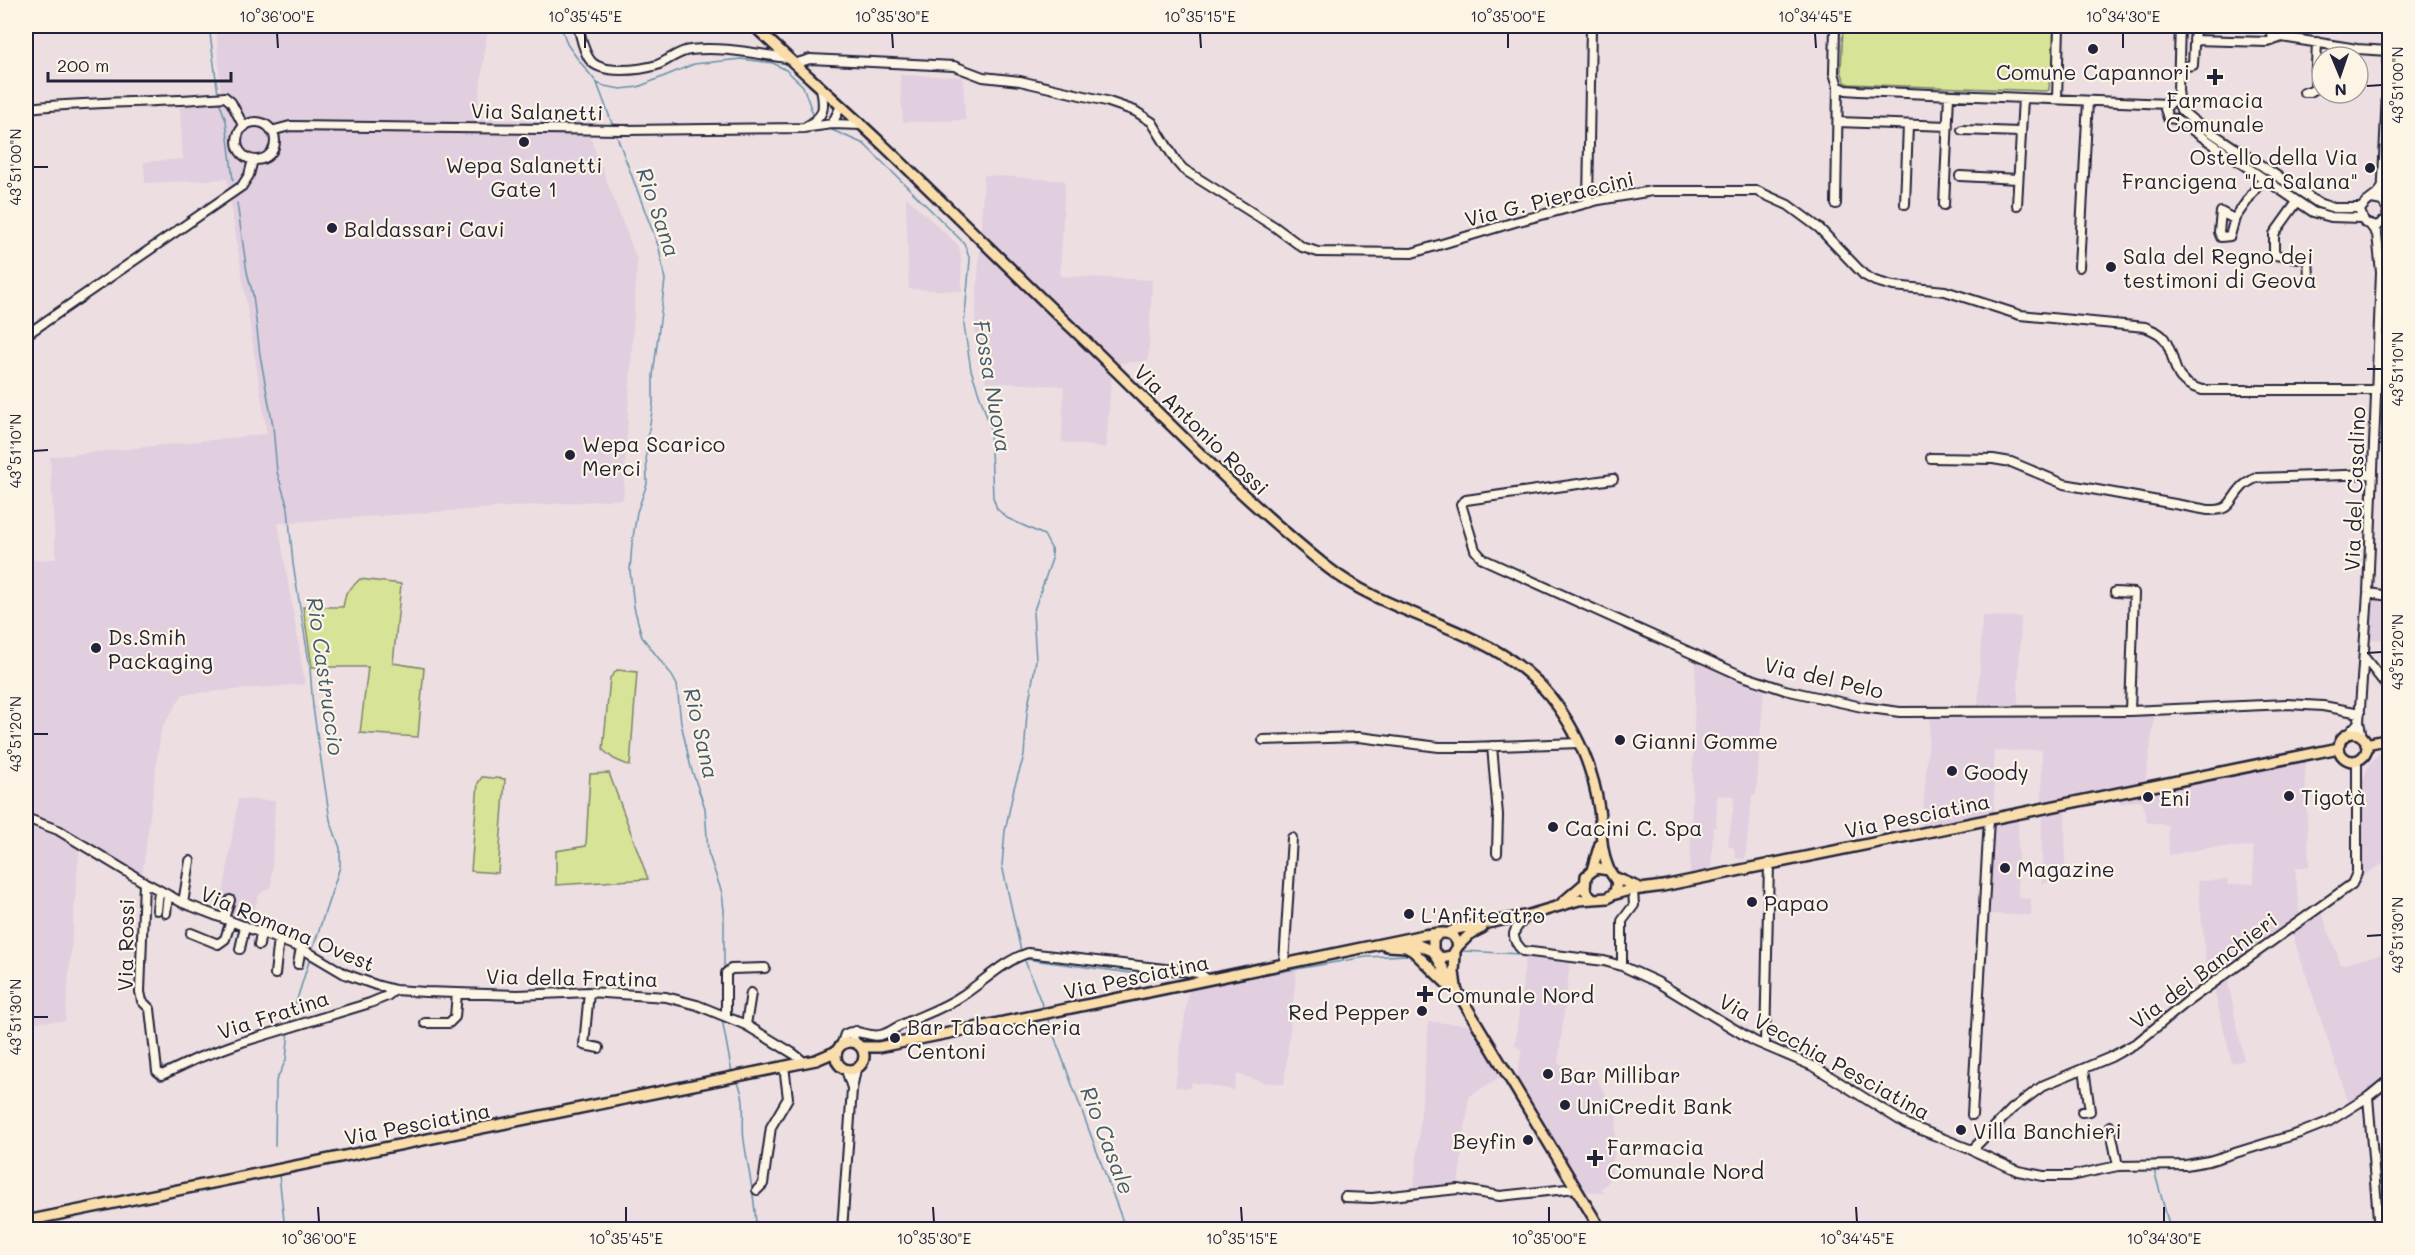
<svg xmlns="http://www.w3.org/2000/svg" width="2415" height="1255" font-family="Mali,sans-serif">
<rect width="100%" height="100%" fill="#ecdee1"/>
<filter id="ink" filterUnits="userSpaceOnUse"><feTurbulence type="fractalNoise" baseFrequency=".0167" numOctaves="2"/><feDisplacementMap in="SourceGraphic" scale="12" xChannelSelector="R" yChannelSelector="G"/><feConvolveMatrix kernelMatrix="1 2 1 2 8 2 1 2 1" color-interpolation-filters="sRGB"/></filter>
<g filter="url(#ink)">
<path fill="#e1cede" d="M216 26H488L476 120 583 119 637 260 623 499 278 523 305 684 183 694 161 729 142 876 80 839 65 1021 26 1022V560L56 559 50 457 267 434 227 179 145 183 144 162 183 159 180 106 196 105 195 96 221 93Z
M900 75 963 77 965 120 903 122Z
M984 175 1065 181 1060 276 1152 280 1148 361 1120 363 1111 378 1106 448 1062 442 1064 386 986 382 975 329Z
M906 197 958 245 961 255 962 291 909 289Z
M2371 597 2389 599V640L2369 639Z
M1982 616 2021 617 2017 717 2155 714 2145 782 2304 751 2309 866 2295 868 2300 924 2321 911 2341 965 2389 952V1075L2382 1082 2350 1106 2291 930 2227 978 2244 1060 2232 1063 2214 989 2209 992 2198 881 2227 880 2228 885 2254 883 2253 846 2206 848 2169 855 2168 825 2147 822 2142 800 2121 803 2115 797 2065 808V876L2042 884V750L1994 751V824L2018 817V898L2031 899V915L1979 914 1985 825 1921 836 1931 711 1978 710Z
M1696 657 1764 687 1756 795H1752L1745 859 1736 858 1734 848 1728 846 1735 796 1717 795 1716 827 1713 828 1711 871 1690 875Z
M2389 745V860L2362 876 2359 790 2370 763Z
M238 799 275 801 271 887 259 894 250 921 221 910Z
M1526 955 1570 963 1558 1063 1594 1074 1617 1115 1612 1173 1607 1184 1601 1188 1604 1193 1583 1191 1516 1080 1522 1050 1515 1045Z
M1297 966 1284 1084 1264 1082 1237 1074 1234 1090 1192 1082 1190 1088 1175 1087 1189 987Z
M1429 1022 1470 1025 1500 1077 1469 1096 1458 1185 1414 1190Z"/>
<path fill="#d7e497" stroke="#7c8369" stroke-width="1.5" d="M1843 26H2054V64L2050 71 2049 90 2046 91 1849 84 1845 82 1841 71Z
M360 579 401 584 393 663 424 668 418 737 360 733 368 667H312L303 607H343L346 593Z
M617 670 637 672 630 766 614 759 603 750 610 678Z
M609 773 648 879 556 885V851L586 846 590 774Z
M482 777 505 779 498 873 471 871 478 783Z"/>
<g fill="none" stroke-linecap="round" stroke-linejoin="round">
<path stroke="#6592a9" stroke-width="1.5" d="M209 26 218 94
M561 26 567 44 577 58 597 83 604 86 621 89 638 87 694 64 741 59 773 63 786 70 803 86 814 117
M597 83 613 126
M219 101 226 121 233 180
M832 130 864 144 964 243 970 260 964 325 971 370 990 426 993 497 997 509 1007 518 1044 535 1051 548 1052 559 1033 613 1036 660 1027 713 1024 756 1014 788 1005 831 1002 865 1021 951
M616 134 659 248 665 280 653 376V405L646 448 647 484 637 512 632 544 630 571 634 607 642 637 671 674 677 685 681 723 691 768 705 808 708 852 722 893 724 910V970
M237 203 247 272 253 295 260 355 273 426 277 472 288 508 293 564 310 668 313 707 330 820 340 848V867L312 951
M1463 951 1521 954
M1024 958 1044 1010
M1025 959 1131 973 1196 977
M1204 985 1366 957 1408 955
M1671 995 1734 1033
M722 1012V1001
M1047 1017 1126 1230
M722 1019 732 1073
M289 1025 310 958
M736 1080C748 1098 741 1120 744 1140 748 1170 756 1199 756 1230
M1875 1109 1882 1113
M275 1146 276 1081 286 1060 289 1030
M2002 1169 2016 1174
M2154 1170 2168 1221V1230
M279 1175 285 1230"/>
<g stroke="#22223b" stroke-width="12">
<path id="minor" d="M578 26C581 36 583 51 590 60 601 75 641 70 657 65 668 61 678 51 690 50 722 46 756 54 787 58
M1835 26 1834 73 1838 86 1836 204
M2194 40 2268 42 2282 37 2357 49 2389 51
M2272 41 2273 26
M794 64 810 59 954 66 983 77 1020 81 1106 101 1135 111 1152 122 1176 161 1183 169 1275 227 1302 247 1318 252 1412 253 1515 222 1599 200 1652 191H1757L1788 205 1819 228 1864 275 1875 281 1893 286 1945 291 2020 315 2145 327C2152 330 2161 333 2165 340 2179 363 2169 381 2202 390H2376
M2179 67 2193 65 2195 26
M1838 86 1846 90 1859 91 2168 104
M2178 90 2177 96 2165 109 2168 118 2176 119 2313 212 2331 217 2361 218
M2304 92H2310L2315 89 2317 42
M2057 99 2059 26
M2180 107 2178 90 2180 26
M26 108C92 101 158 103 225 97L231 102 244 127
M2181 110 2194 121 2318 203 2334 208H2361
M1838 122 1948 126
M237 141a19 19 0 1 1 38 0a19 19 0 1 1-38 0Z
M832 124 841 106
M804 128C825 116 825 110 821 88
M1962 130 2020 132
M271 131 290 126 625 130 803 128 832 124 862 125
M1960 176 2018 179
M2372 199 2382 201 2388 209 2387 219 2377 226 2365 223 2360 211C2364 200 2376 199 2382 188
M2382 201 2390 28
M2297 202 2274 234V255L2308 259 2309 276
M1588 203 1591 26
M1905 204 1908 125
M1944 205 1949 95
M2017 205 2023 98
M2234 219 2221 212 2219 232 2221 237 2230 236 2235 218 2263 178
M2079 267 2088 101
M26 335 242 186 249 175 253 160
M1931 458 1993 459 2011 462 2064 484 2208 510C2233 511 2228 501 2243 486 2246 483 2252 480 2256 478L2373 474
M1613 479 1466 500 1461 504 1475 550 1483 559 1740 675 1785 690 1862 707 1900 712 2130 711 2287 704 2323 706 2360 713
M2115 592 2134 593 2130 711
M2368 593 2390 596
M2364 657 2390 690
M2349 733 2359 722
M2362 737 2359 722 2368 593 2381 272 2377 234 2371 226
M1263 740 1359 737 1439 747H1469L1579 743
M1492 746 1498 815 1497 853
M26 818 58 830 144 882 183 903 301 948 345 974 376 985 395 990 426 992 518 995 589 992 666 997 697 1005 746 1025 794 1054 804 1062
M144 882 140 992 142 1001 150 1009 157 1071 162 1075 198 1058 242 1042 370 1003 387 996 395 990
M183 903 190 861
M157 910 159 891
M166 913 168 895
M1529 915C1514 929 1507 935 1523 951L1604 961 1622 966 1657 982 1754 1041 1815 1067 1906 1124 1972 1150 2018 1171 2043 1176H2070L2118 1166 2186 1165 2209 1161 2300 1133 2328 1122 2368 1097 2390 1079
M224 918 230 900
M191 933 218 944 225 939 231 921
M259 945 261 932
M240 949 245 926
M1284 963 1292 838
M298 964 301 948
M1622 966V921L1634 905 1633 891
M275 974 279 938
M589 992 584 1045 599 1048
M726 1016V973L731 969 765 968
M425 1023H449L455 1017 457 993
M746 1025 751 993
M856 1044 853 1037 856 1031
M1765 1045 1769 863
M841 1046 845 1034C859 1027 870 1040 884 1034 890 1032 895 1028 901 1025 922 1015 943 1009 963 995 983 982 1005 960 1028 953L1199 973 1207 979
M846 1070 852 1088
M2368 1097 2379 1230
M2082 1112 2090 1111 2084 1069
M1972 1115 1989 819
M2110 1126 2118 1166
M1972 1150 2012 1109 2044 1085 2111 1057 2138 1042 2188 1001 2352 884 2357 873V760
M757 1190 763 1184 771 1127 788 1098 784 1066
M1345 1197 1372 1198 1458 1189 1500 1196 1576 1188
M842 1230 852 1089 856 1069"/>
</g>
<g stroke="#22223b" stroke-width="14">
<path id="major" d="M754 26C796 66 840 104 882 144 946 205 1009 268 1073 329 1156 409 1237 495 1327 567 1395 621 1494 626 1550 696 1576 729 1593 768 1599 809 1602 830 1600 849 1609 870
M2339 747a14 14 0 1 1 28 0a14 14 0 1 1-28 0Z
M2366 744 2390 739
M1592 870 1600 844
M1616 878 1642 889
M1612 895 1626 891 1663 886 2339 748
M1562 903 1584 884
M1449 933 1456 929 1529 915 1579 900 1608 898 1615 892 1617 882 1609 870 1596 868 1586 876 1585 890 1592 898
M1406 940 1433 951 1601 1230
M1387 946 1406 947 1413 951 1448 985
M1458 946 1470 934 1482 928
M1455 954 1454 972 1456 987
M836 1056a14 14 0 1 1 28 0a14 14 0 1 1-28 0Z
M861 1047H879L984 1026 1424 935C1438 934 1454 927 1458 946L1452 956 1441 958 1433 951V940L1438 934
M26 1221 816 1060 837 1051"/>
</g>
<use href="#minor" stroke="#fcf5e5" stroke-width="8"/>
<use href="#major" stroke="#f9deab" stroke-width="9"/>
</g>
</g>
<path fill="none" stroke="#22223b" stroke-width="2" d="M277 33 278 48M585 33V48M892 33 893 48M1200 33 1201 48M1508 33V48M1815 33 1816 48M2123 33V48M2367 86 2382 85M33 167H48M2367 369H2382M33 451 48 450M2367 653 2382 652M33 734H48M2367 936 2382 935M33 1017H48M318 1207 319 1222M626 1207V1222M933 1207 934 1222M1241 1207 1242 1222M1549 1207V1222M1856 1207 1857 1222M2164 1207V1222"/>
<g fill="#22223b" stroke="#fcf5e5" stroke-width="2">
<circle cx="2093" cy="49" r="6"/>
<path d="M2212 68h6v6h6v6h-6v6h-6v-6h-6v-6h6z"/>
<circle cx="524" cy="142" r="6"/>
<circle cx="2370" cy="168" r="6"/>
<circle cx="332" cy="228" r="6"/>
<circle cx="2111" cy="267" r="6"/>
<circle cx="570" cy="455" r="6"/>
<circle cx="96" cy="648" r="6"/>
<circle cx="1620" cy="740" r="6"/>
<circle cx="1952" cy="771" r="6"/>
<circle cx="2289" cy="796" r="6"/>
<circle cx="2148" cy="797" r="6"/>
<circle cx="1553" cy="827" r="6"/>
<circle cx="2005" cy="868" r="6"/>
<circle cx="1752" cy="902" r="6"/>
<circle cx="1409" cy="914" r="6"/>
<path d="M1422 985h6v6h6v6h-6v6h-6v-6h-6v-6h6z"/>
<circle cx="1422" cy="1011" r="6"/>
<circle cx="895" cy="1038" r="6"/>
<circle cx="1548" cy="1074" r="6"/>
<circle cx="1565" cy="1105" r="6"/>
<circle cx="1961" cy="1130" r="6"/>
<circle cx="1528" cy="1140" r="6"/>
<path d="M1592 1149h6v6h6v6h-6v6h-6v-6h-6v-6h6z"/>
</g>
<g text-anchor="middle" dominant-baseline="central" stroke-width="4.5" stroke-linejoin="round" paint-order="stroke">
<g font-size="21" fill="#22223b" stroke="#fcf5e5" text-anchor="start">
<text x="2093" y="71" text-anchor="middle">Comune Capannori</text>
<text x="2215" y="99" text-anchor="middle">Farmacia<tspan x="2215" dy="24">Comunale</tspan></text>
<text x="2358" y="156" text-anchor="end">Ostello della Via<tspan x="2358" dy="24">Francigena "La Salana"</tspan></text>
<text x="524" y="164" text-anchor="middle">Wepa Salanetti<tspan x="524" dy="24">Gate 1</tspan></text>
<text x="344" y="228">Baldassari Cavi</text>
<text x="2123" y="255">Sala del Regno dei<tspan x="2123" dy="24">testimoni di Geova</tspan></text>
<text x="582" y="443">Wepa Scarico<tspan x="582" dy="24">Merci</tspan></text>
<text x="108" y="636">Ds.Smih<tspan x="108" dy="24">Packaging</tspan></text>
<text x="1632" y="740">Gianni Gomme</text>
<text x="1964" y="771">Goody</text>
<text x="2301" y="796">Tigotà</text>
<text x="2160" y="797">Eni</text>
<text x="1565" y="827">Cacini C. Spa</text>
<text x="2017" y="868">Magazine</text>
<text x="1764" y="902">Papao</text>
<text x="1421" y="914">L'Anfiteatro</text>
<text x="1437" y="994">Comunale Nord</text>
<text x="1410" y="1011" text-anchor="end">Red Pepper</text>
<text x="907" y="1026">Bar Tabaccheria<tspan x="907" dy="24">Centoni</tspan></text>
<text x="1560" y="1074">Bar Millibar</text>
<text x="1577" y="1105">UniCredit Bank</text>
<text x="1973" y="1130">Villa Banchieri</text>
<text x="1516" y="1140" text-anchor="end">Beyfin</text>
<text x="1607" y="1146">Farmacia<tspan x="1607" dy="24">Comunale Nord</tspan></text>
</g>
<g font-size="21" fill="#22223b" stroke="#fcf5e5">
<text transform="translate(537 111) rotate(1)">Via Salanetti</text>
<text transform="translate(1549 198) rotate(-14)">Via G. Pieraccini</text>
<text transform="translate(1202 429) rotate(44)">Via Antonio Rossi</text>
<text transform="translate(2354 489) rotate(-88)">Via del Casalino</text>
<text transform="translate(1824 677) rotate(13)">Via del Pelo</text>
<text transform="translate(1917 815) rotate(-12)">Via Pesciatina</text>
<text transform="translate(288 928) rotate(23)">Via Romana Ovest</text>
<text transform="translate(125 945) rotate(-89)">Via Rossi</text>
<text transform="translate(2203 970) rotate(-37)">Via dei Banchieri</text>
<text transform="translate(1136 976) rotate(-12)">Via Pesciatina</text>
<text transform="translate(572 977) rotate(1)">Via della Fratina</text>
<text transform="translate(273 1014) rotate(-18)">Via Fratina</text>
<text transform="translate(1825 1056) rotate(29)">Via Vecchia Pesciatina</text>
<text transform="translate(417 1123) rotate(-11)">Via Pesciatina</text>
</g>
<g font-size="22" font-style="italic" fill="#435a72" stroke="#fcf5e5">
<text transform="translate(659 212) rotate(71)">Rio Sana</text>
<text transform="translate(993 386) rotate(80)">Fossa Nuova</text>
<text transform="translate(326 676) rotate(82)">Rio Castruccio</text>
<text transform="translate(702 733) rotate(77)">Rio Sana</text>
<text transform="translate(1108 1140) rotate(69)">Rio Casale</text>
</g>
</g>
<rect width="2415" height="1255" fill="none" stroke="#fcf5e5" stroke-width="66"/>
<g transform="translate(2340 75) rotate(178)"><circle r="28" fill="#fcf5e5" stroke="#a5a1a1" stroke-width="1.5"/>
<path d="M0-4.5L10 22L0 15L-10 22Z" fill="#22223b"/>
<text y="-9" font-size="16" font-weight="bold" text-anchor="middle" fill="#22223b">N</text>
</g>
<path d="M48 72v9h183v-9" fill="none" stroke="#22223b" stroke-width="3"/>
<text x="57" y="72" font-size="18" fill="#22223b" stroke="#fcf5e5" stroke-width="4.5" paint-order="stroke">200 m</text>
<rect x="33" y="33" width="2349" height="1189" fill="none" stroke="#22223b" stroke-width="2"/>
<g font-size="15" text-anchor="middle" fill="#22223b">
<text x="277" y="22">10°36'00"E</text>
<text x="585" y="22">10°35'45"E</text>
<text x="892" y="22">10°35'30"E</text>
<text x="1200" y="22">10°35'15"E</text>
<text x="1508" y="22">10°35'00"E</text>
<text x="1815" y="22">10°34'45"E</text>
<text x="2123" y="22">10°34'30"E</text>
<text transform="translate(2398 85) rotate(-90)" y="5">43°51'00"N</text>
<text transform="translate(16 167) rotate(-90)" y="5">43°51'00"N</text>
<text transform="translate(2398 369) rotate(-90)" y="5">43°51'10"N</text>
<text transform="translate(16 451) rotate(-90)" y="5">43°51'10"N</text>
<text transform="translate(2398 652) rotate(-90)" y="5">43°51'20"N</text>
<text transform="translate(16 734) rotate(-90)" y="5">43°51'20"N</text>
<text transform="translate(2398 935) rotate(-90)" y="5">43°51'30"N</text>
<text transform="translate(16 1017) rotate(-90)" y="5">43°51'30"N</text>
<text x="319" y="1244">10°36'00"E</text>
<text x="626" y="1244">10°35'45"E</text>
<text x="934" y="1244">10°35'30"E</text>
<text x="1242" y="1244">10°35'15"E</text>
<text x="1549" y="1244">10°35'00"E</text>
<text x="1857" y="1244">10°34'45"E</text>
<text x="2164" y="1244">10°34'30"E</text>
</g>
</svg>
